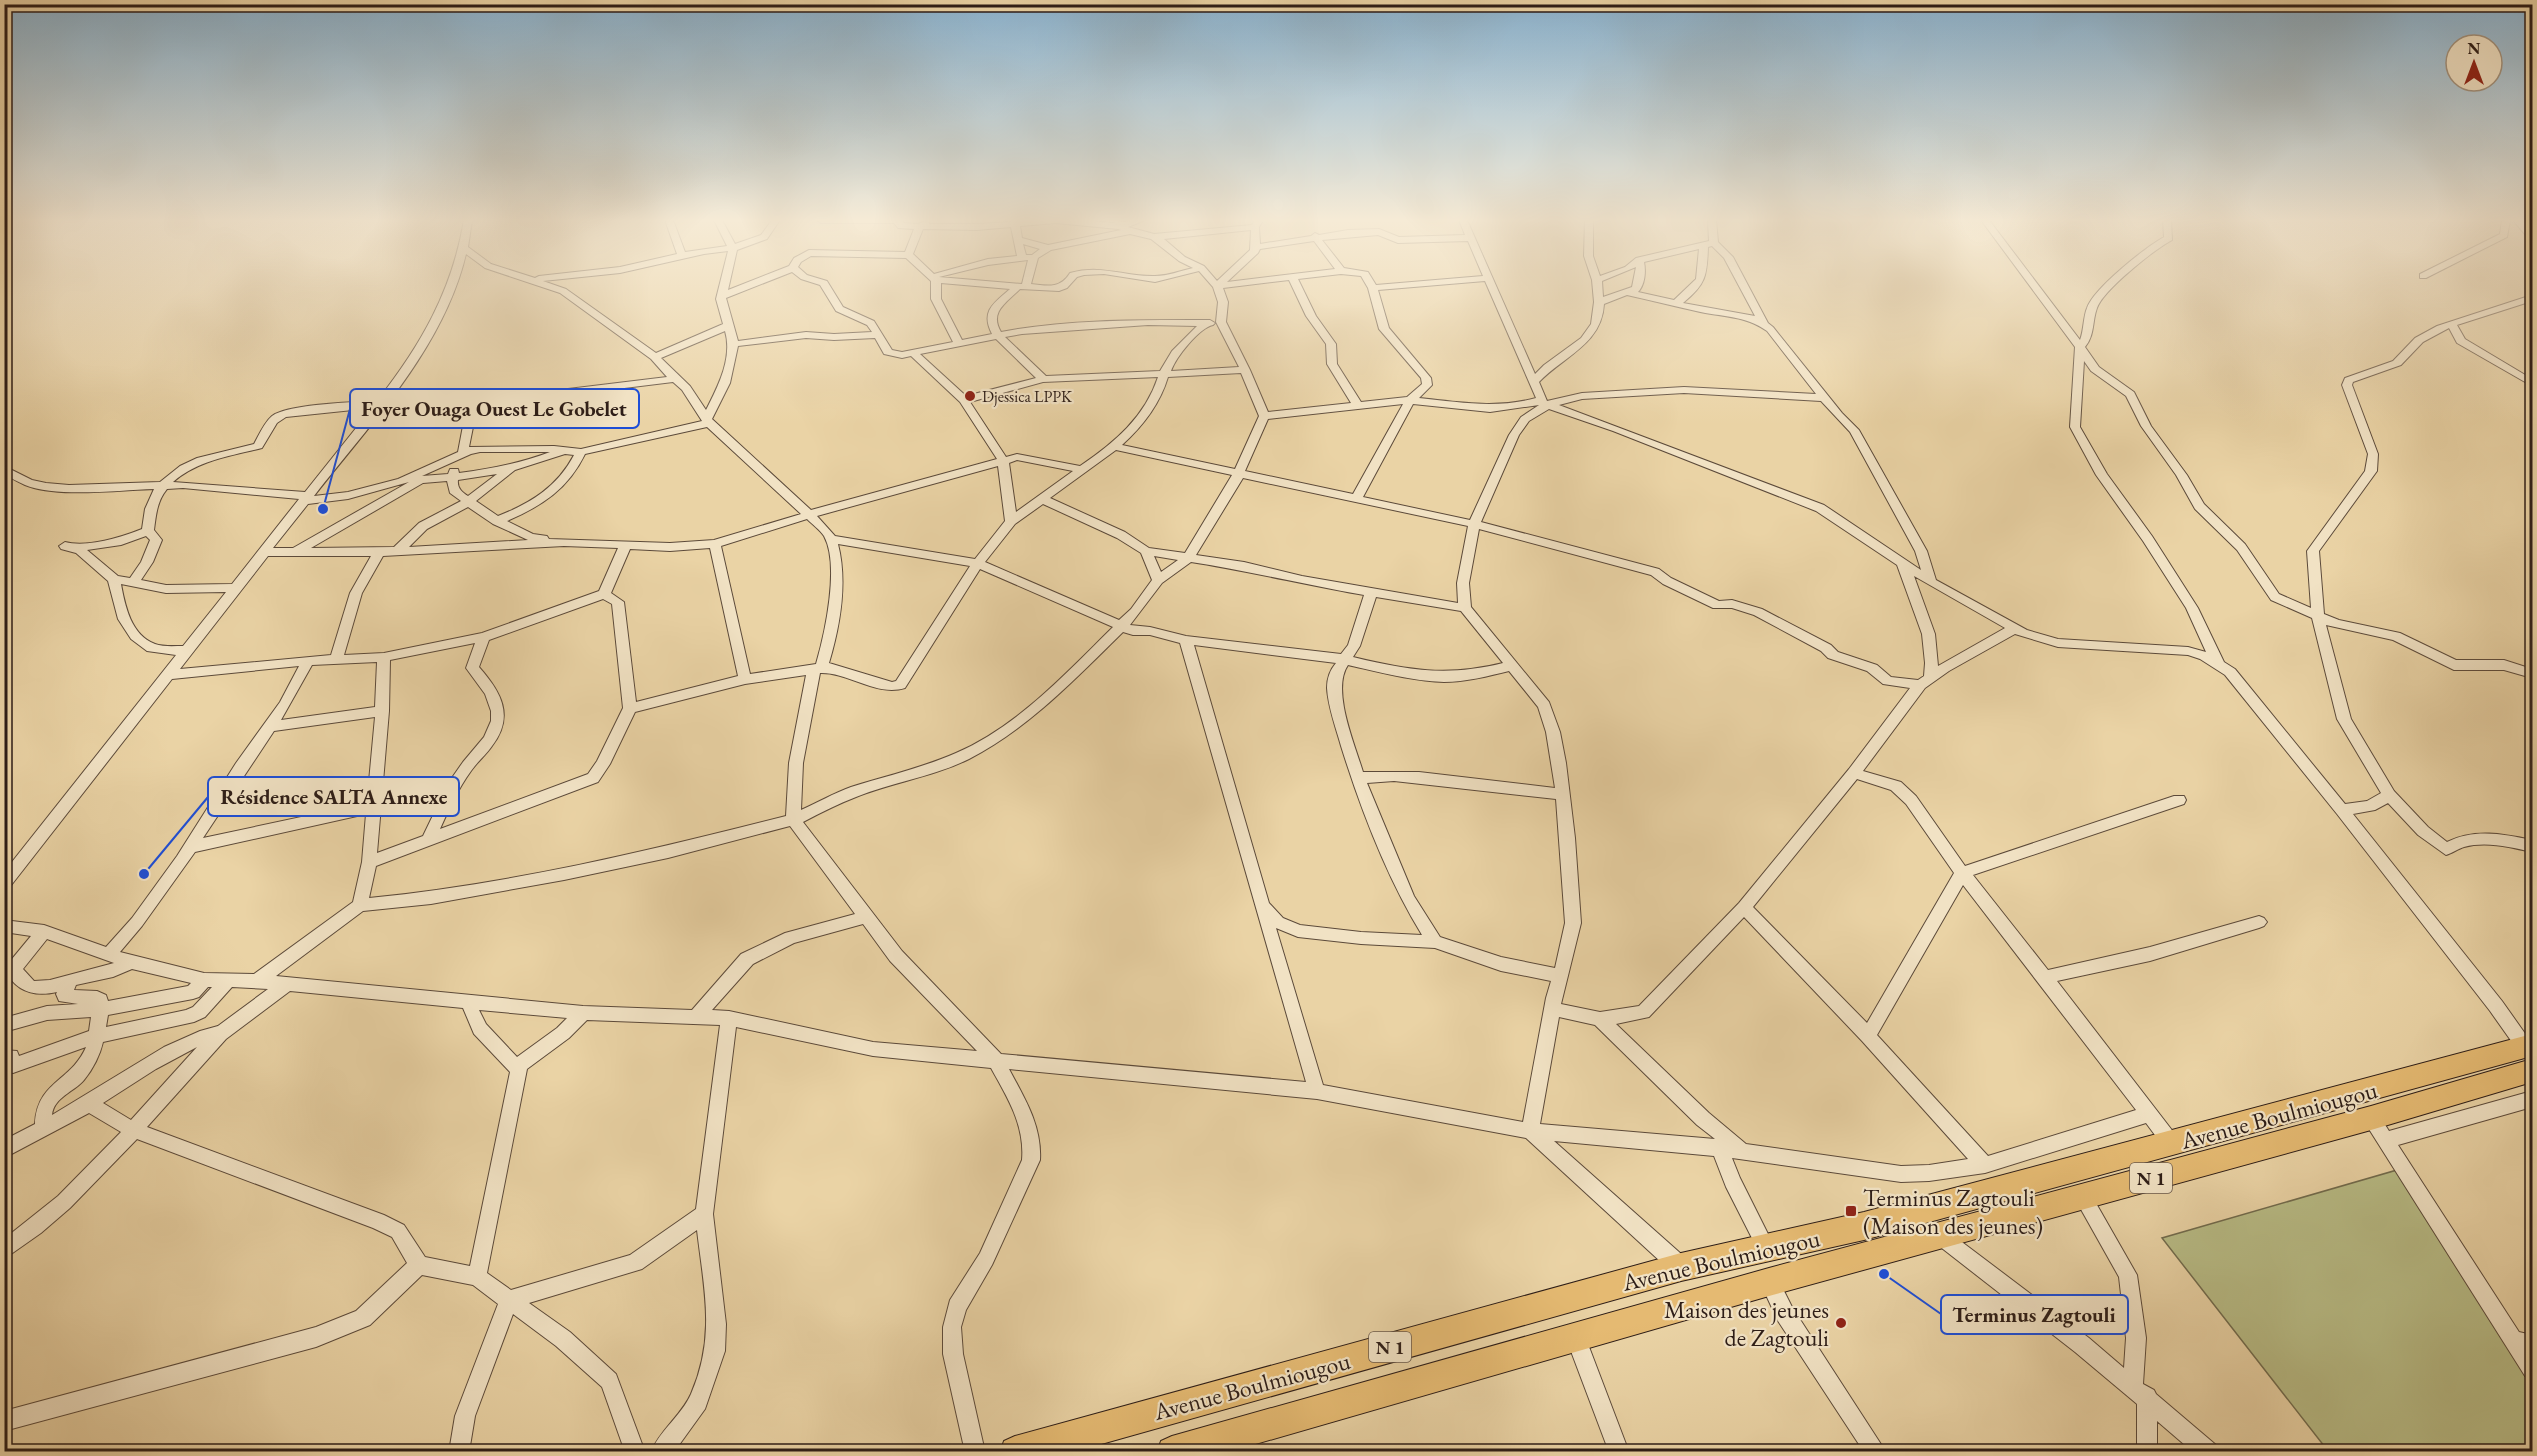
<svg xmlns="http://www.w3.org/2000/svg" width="2537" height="1456" font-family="'EB Garamond',serif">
<rect width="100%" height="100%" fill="#ead3a5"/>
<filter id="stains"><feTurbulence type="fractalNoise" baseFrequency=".00333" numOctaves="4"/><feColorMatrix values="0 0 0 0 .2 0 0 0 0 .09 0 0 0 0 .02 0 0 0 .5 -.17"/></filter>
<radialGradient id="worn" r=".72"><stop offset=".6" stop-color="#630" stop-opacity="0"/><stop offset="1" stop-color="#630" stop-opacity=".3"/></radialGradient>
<path fill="#b8bc86" stroke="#726c4e" stroke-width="1.5" d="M2404 1168 2532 1370V1451H2328L2162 1238Z"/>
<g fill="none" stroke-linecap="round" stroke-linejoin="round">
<g stroke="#5c4a3a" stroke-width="2">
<path id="minor" d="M464 220H472L468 247 491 264 535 278 539 276 620 267 677 254 665 220H673L685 252 727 246 714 220H722L735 244 761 235 772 220H780L767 239 737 250 728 290 789 266 794 258 809 250 905 252 914 229 898 228 894 223H821L817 220H901L904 223 918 224 928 220 929 224H977L1011 222 1012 220H1078L1114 223 1116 220 1123 222 1145 220 1128 227 1154 234 1252 225 1255 220H1263L1259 227 1260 244 1311 236 1315 233 1319 235 1348 230 1379 229 1399 237 1465 235 1459 220H1467L1535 374 1544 365 1581 338 1591 324 1594 302 1592 280 1584 256 1585 220H1593V256L1600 276 1625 267 1636 258 1709 241 1708 220H1716L1718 242 1733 257 1768 323 1773 327 1842 413 1859 430 1927 551 1936 580 2027 630 2058 639 2188 647 2206 652 2186 608 2143 541 2096 475 2070 427 2075 347 1981 220H1989L2080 340C2084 330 2083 318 2087 308 2094 288 2146 247 2164 237L2163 220H2171L2172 240C2155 249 2103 290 2097 308 2092 321 2095 335 2085 347L2099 367 2134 392 2151 426 2187 475 2204 504 2245 544 2279 594 2311 608 2307 551 2365 471 2368 454 2342 385 2345 378 2393 361 2415 338 2437 326 2532 295V301L2457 325 2465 339 2532 379V386L2457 343 2449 328 2423 342 2401 365 2353 382 2352 385 2378 454 2377 471 2319 551 2324 614 2339 620 2400 633 2456 660H2504L2532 669V678L2504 670H2454L2393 640 2326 625 2351 719 2394 791 2428 827 2447 842C2474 828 2504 834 2532 840V852C2510 847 2486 841 2464 847 2458 849 2452 853 2446 855L2418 835 2388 803 2375 810 2353 814 2502 1001 2531 1042 2532 1045 2531 1052 2525 1054 2519 1052 2490 1011 2337 814 2225 675 2200 659 2188 655 2058 647 2015 634 1949 671 1925 688 1863 771 1901 782 1916 796 1965 866 2174 796H2184L2186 800 2184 804 1973 875 2048 970 2150 947 2259 916 2264 918 2267 922 2264 926 2259 928 2150 961 2057 981 2178 1138 2181 1144 2178 1150 2172 1152 2166 1150 2146 1123 1985 1173 1929 1181 1901 1182 1732 1158 1740 1178 1775 1248 1772 1254 1766 1257 1760 1254 1726 1187 1714 1156 1554 1141 1688 1260 1690 1267 1688 1274 1681 1276 1674 1274 1526 1138 1317 1099 1009 1069C1025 1099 1042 1126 1040 1160L992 1265 966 1310 961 1327 963 1354 985 1452H965L943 1354V1327L950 1300 980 1253 1022 1160C1025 1125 1007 1097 991 1068L873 1056 736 1027 713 1214 726 1324 725 1351 705 1409 674 1452H651C660 1430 682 1415 691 1394 716 1336 704 1290 697 1230L642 1269 529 1303 570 1332 616 1374 645 1452H625L602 1387 556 1346 513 1314 475 1416 469 1452H449L455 1416 498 1304 473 1285 422 1275 370 1325 316 1347 4 1431V1411L316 1327 356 1311 407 1263 392 1237 373 1228 137 1139 70 1208 41 1233 4 1259V1239L58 1196 121 1132 89 1113 4 1158V1140L35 1124C37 1081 71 1082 86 1047L13 1073 4 1071V1050L17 1051 19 1056 89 1031 91 1017 47 1020 4 1032V1018L47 1006 78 1004 59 1001 56 994 57 992C35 997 16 992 5 970L7 965 31 936 4 932V920L44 925 106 947 132 918 177 856 236 763 280 702 299 666 172 679 9 888 4 890V872L176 655 147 651 131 639 118 619 108 581 76 553 61 549 59 546 65 542C87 548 122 537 142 529L145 509 154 489C120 490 56 498 25 485 18 482 11 478 4 474V466L32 480 46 483 69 485 160 482 180 466 197 458 254 444C259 435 264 423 272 416 288 404 354 402 377 401 421 345 452 291 464 220ZM1056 223 1118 229 1121 230 1048 245 1022 238 1020 226ZM1011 227 1017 256 988 259 934 274 913 254 923 229 977 230ZM1251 230 1250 250 1217 281 1204 266 1185 257 1164 239ZM1130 234 1151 239 1179 261 1193 268C1180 271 1168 276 1155 276 1124 277 1102 264 1070 273 1060 289 1048 286 1031 284L1038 258 1051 250ZM1378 235 1398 243 1468 241 1483 276 1376 285 1368 272 1344 268 1322 240ZM1314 241 1335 269 1227 282 1258 253 1260 249ZM1023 244 1040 249 1032 255H1026ZM1712 246 1724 258 1755 316 1683 303C1706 284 1707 276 1708 247ZM1699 249 1696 279 1674 300 1638 292C1645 285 1646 271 1644 262ZM728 251 716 299 723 324 656 353 566 289 543 281 620 273 704 254ZM466 254 485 268 560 293 651 359 667 377 535 393 475 406 468 392H460L459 394 466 410 458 452 398 479 348 492 314 496C371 423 444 347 466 254ZM811 256 906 258 931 281V299L953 342 902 352 892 350 874 321 843 307 827 281 807 275 798 267 801 262ZM1028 260 1022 284 939 277 988 265ZM1636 267 1632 287 1603 297 1602 281ZM1199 271 1213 287 1218 302 1216 322 1239 367 1171 371C1176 357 1199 328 1213 325L1215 323 1210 320C1141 320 1069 319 1001 332 989 312 1006 303 1020 289L1059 291 1067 288 1077 277 1084 275 1104 274 1155 282ZM792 272 801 279 820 285 836 311 867 325 872 332 834 334 806 332 738 341 726 298ZM1341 274 1361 276 1368 288 1379 329 1421 378 1422 384 1407 397 1361 402 1337 364 1336 344 1316 316 1298 279ZM1289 280 1306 316 1326 344 1327 364 1351 403 1268 412 1250 370 1226 322 1228 302 1223 288ZM1485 281 1536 398C1496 409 1459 402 1419 398L1432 385 1431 378 1389 328 1378 290ZM941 283 1010 289C994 303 980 311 992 334L962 340 941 299ZM1627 295C1650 300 1673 306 1696 311 1721 317 1745 315 1767 331L1816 394 1684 387 1582 393 1547 401 1539 382C1564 356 1602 344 1604 304ZM1148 325 1197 326 1172 351 1160 371 1046 376 1005 337 1022 334ZM725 331C733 358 718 386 706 410L690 386 661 358ZM806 338 834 340 875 338 884 354 902 358 911 356 960 402 997 459 811 510 712 419 730 383 738 346ZM996 339 1036 378 966 396 920 354ZM2084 361 2091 371 2126 396 2141 426 2176 475 2195 509 2237 550 2271 600 2312 618 2337 719 2381 793 2367 801 2345 804 2235 669 2224 662 2198 608 2152 536 2107 474 2080 427ZM1241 373 1259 416 1235 469 1122 445C1143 426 1160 404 1168 377ZM1158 377C1145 417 1114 443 1080 466L1017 454 1006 457 970 402 1043 382ZM673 382 682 390 702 421 581 449 554 446 469 447 476 412 535 399ZM1684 393 1821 401 1850 432 1915 551 1921 570 1824 505 1559 405 1582 399ZM1403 404 1353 494 1245 471 1268 419ZM1413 404 1490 412 1539 405 1521 417 1509 435 1470 520 1363 497ZM372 408 305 492 173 482C198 460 231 456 262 448L277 423 286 417ZM1549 409 1613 431 1816 511 1897 565 1922 634 1925 663 1924 676 1918 680 1891 677 1877 665 1838 652 1831 645 1762 609 1732 600 1719 601 1671 578 1659 569 1481 522 1519 435 1529 421ZM707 427 801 514 714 540 670 543 549 539 547 536 533 534 507 521C542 506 568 489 585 454ZM1116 450 1232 475 1185 553 1149 548 1125 532 1050 498ZM480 452H550C521 463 490 469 459 473L458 469H450L448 474 422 476 471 454ZM565 454 574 455C557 487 531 503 498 516L476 501 515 470ZM1017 460 1073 471 1016 512 1009 463ZM998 466 1005 521 975 559 835 536 817 516ZM497 474 468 496C462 492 457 488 458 480ZM1243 478 1468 526 1457 583 1458 603 1302 576 1244 562 1196 555ZM447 481 450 493 461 501 419 523 394 547 311 548 423 483ZM409 482 293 548H273L308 504 348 499ZM183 488 299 499 232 584 166 585 141 580 153 562 162 540 154 530C156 515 157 501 167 489ZM1043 504 1117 538 1141 553 1152 580 1131 609 1119 620 985 562 1015 524ZM468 507 493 524 528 540 409 547 427 529ZM807 519C812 524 820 530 824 536 840 565 825 633 816 664L750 674 721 546ZM1479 529 1651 575 1663 584 1713 608H1732L1754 615 1821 651 1828 658 1867 671 1883 684 1910 688 1849 769 1739 903 1639 1006 1600 1012 1561 1004 1581 923 1575 838 1566 763 1560 732 1549 702 1471 607 1469 583ZM146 536 150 540 141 562 130 578 118 576 87 550 121 545ZM838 544 970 566 896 681 892 682 829 663C840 626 848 583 838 544ZM564 546 618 548 599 591 482 633 384 653 344 655 362 593 383 556ZM710 548 738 676 636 702 624 602 611 593 630 549 670 551ZM268 556H371L350 593 331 655 180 669ZM1154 556 1178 560 1161 572ZM1191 562C1249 571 1306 585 1364 595L1348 645 1341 654 1186 636 1150 627 1130 625 1162 583ZM980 569 1113 627C1065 674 1018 726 956 753 922 768 886 776 851 787 834 793 817 803 801 810L803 763 820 673C849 672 876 697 905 688ZM1914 576 2005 628 1938 666 1935 634ZM121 584 166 593 226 592 183 646C174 646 163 647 155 644 131 635 125 606 121 584ZM1376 597 1461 611 1503 663C1447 677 1407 670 1353 657L1360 646ZM603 599 612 604 623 708 597 761 588 774 440 829C449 809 458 789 471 771 477 762 486 755 492 746 515 716 501 692 479 667L489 640ZM1123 632 1133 635H1150L1180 643 1306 1082 1001 1054 902 951 803 822C820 813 838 804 856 797 893 782 933 777 969 759 1029 728 1075 679 1123 632ZM475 643 466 668 485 694 491 711V721L484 737 463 762 449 782 423 836 377 853 389 711 390 660ZM1194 645 1336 663C1330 670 1327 678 1327 688 1328 707 1336 728 1341 746 1361 810 1387 878 1422 935L1361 932 1300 925 1283 918 1269 903ZM377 662 375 707 281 720 312 665ZM1348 665C1379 672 1412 681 1444 682 1466 682 1488 676 1509 671L1538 707 1546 732 1555 788 1419 772H1363C1355 745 1331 690 1348 665ZM806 675 789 763 786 816C649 851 510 884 369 898L376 866 598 782 610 764 635 712 745 684ZM375 717 367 803 203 838 274 731ZM1857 779 1891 790 1906 804 1954 873 1867 1023 1753 907ZM1394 781 1556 799 1565 923 1555 968 1501 957 1440 937 1414 896 1367 783ZM366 814 362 862 353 902 254 974 204 973 120 952 142 926 195 852ZM790 826 855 914 785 933 741 954 692 1010 583 1006 276 976 363 911 431 904 564 880 668 858ZM1963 885 2136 1110 1988 1156 1877 1035ZM1744 917 1862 1041 1968 1159 1929 1165 1901 1166 1746 1144 1709 1113 1616 1024 1649 1017ZM863 924 890 961 977 1051 873 1042 729 1011 712 1010 753 964 794 943ZM1276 928 1298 937 1361 944 1435 948 1501 971 1551 981 1546 998 1523 1122 1323 1085ZM47 939 114 963 50 980 34 981 23 969ZM132 969 191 983 188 986 108 1001 106 995 97 991 74 990 76 985 113 977ZM208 987H212L193 1007 186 1010 106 1027 108 1015 193 999 199 997ZM232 987 268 989 218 1026 200 1031 164 1047 52 1115C54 1097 74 1092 84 1080 93 1069 100 1055 103 1042L194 1022 205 1017ZM290 991 463 1008 474 1034 510 1072 470 1266 425 1257 404 1225 384 1215 147 1127 226 1039ZM479 1010 567 1018 557 1028 517 1057 486 1024ZM1559 1017 1595 1025 1697 1125 1715 1139 1540 1124ZM587 1020 720 1025 696 1209 630 1255 511 1290 487 1273 527 1069 569 1038ZM197 1047 131 1120 103 1103 156 1069Z
M2502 220H2510L2507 237 2426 278H2420V274L2500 234Z
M2513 220H2522L2532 232V240L2529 239Z
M2532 1091V1107L2398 1145 2519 1332 2532 1335V1379L2525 1376 2362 1118 2365 1112 2371 1110 2377 1112 2389 1131Z
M2083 1188 2089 1191 2137 1275 2146 1338 2143 1384 2154 1390 2156 1394 2216 1445 2219 1452H2193L2157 1421V1452H2137V1404L2075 1352 1934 1242 1931 1236 1934 1230 1940 1227 1946 1230 2089 1338 2124 1368 2126 1338 2119 1277 2074 1197 2077 1191Z
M1769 1273 1776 1275 1792 1307 1886 1452H1864L1778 1321 1760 1282 1762 1275Z
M1576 1328 1583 1331 1629 1452H1609L1566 1338 1569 1331Z"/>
</g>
<g stroke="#2d1d17" stroke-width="2">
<path id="highway" d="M2532 1034V1056L1864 1240 1681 1281 1073 1452H1000L1004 1441 1015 1436 1681 1253 1864 1212Z
M2532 1059V1082L2371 1130 1769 1296 1228 1452H1157L1161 1441 1172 1436 1769 1268 2371 1106Z"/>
</g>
<use href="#minor" fill="#f1e2c4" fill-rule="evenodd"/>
<use href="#highway" fill="#e5ba72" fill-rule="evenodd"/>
</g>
<linearGradient id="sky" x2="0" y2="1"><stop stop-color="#8ab4d2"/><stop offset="0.52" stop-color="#f6ebd6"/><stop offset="1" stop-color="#f6ebd6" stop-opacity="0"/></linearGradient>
<rect width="2537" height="424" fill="url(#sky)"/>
<g fill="#8f2418" stroke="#f1e2c4" stroke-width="2">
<circle cx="970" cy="396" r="6"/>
<rect x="1845" y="1205" width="12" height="12" rx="3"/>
<circle cx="1841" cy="1323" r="6"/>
</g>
<g text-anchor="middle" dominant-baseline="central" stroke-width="4.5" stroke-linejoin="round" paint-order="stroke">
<g font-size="16" fill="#2d1d17" stroke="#f1e2c4" text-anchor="start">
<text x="982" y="396">Djessica LPPK</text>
</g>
<g fill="#f1e2c4" stroke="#68584b" stroke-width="1.5">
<rect x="2130" y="1163" width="42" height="30" rx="4.5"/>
<rect x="1369" y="1332" width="42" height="30" rx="4.5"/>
</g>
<g font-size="18" font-weight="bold" fill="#2d1d17">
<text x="2151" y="1178">N 1</text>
<text x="1390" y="1347">N 1</text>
</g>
<g font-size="24" fill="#2d1d17" stroke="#f1e2c4">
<text transform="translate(2279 1115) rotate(-15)">Avenue Boulmiougou</text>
<text transform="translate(1721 1260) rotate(-13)">Avenue Boulmiougou</text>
<text transform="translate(1252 1386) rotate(-15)">Avenue Boulmiougou</text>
</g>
<g font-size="24" fill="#2d1d17" stroke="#f1e2c4" text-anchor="start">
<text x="1863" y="1197">Terminus Zagtouli<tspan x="1863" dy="28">(Maison des jeunes)</tspan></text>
<text x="1829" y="1309" text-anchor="end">Maison des jeunes<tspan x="1829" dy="28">de Zagtouli</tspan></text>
</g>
</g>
<path fill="none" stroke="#1d4ed8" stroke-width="2" d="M323 509L350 409M144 874L208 797M1884 1274L1941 1314"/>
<g fill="#1d4ed8" stroke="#f1e2c4" stroke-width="2">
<circle cx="323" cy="509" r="6"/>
<circle cx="144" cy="874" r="6"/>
<circle cx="1884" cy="1274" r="6"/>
</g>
<g fill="#f1e2c4" stroke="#1d4ed8" stroke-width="2">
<rect x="350" y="389" width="289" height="39" rx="6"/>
<rect x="208" y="777" width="251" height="39" rx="6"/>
<rect x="1941" y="1295" width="187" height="39" rx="6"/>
</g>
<g font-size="21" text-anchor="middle" font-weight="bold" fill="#2d1d17">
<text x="494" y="416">Foyer Ouaga Ouest Le Gobelet</text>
<text x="334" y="804">Résidence SALTA Annexe</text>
<text x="2034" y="1322">Terminus Zagtouli</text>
</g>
<rect width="2537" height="1456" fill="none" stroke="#ead3a5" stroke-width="24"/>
<rect x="6" y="6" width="2525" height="1444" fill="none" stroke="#2d1d17" stroke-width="3"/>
<rect x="12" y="12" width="2513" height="1432" fill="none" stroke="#2d1d17" stroke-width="1.5"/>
<g transform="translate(2474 63)"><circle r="28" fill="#f1e2c4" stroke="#a3937f" stroke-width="1.5"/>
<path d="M0-4.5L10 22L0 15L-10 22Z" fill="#8f2418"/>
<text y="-9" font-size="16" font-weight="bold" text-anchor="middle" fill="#2d1d17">N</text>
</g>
<rect width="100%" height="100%" filter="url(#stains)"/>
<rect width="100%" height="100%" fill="url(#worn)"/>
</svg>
